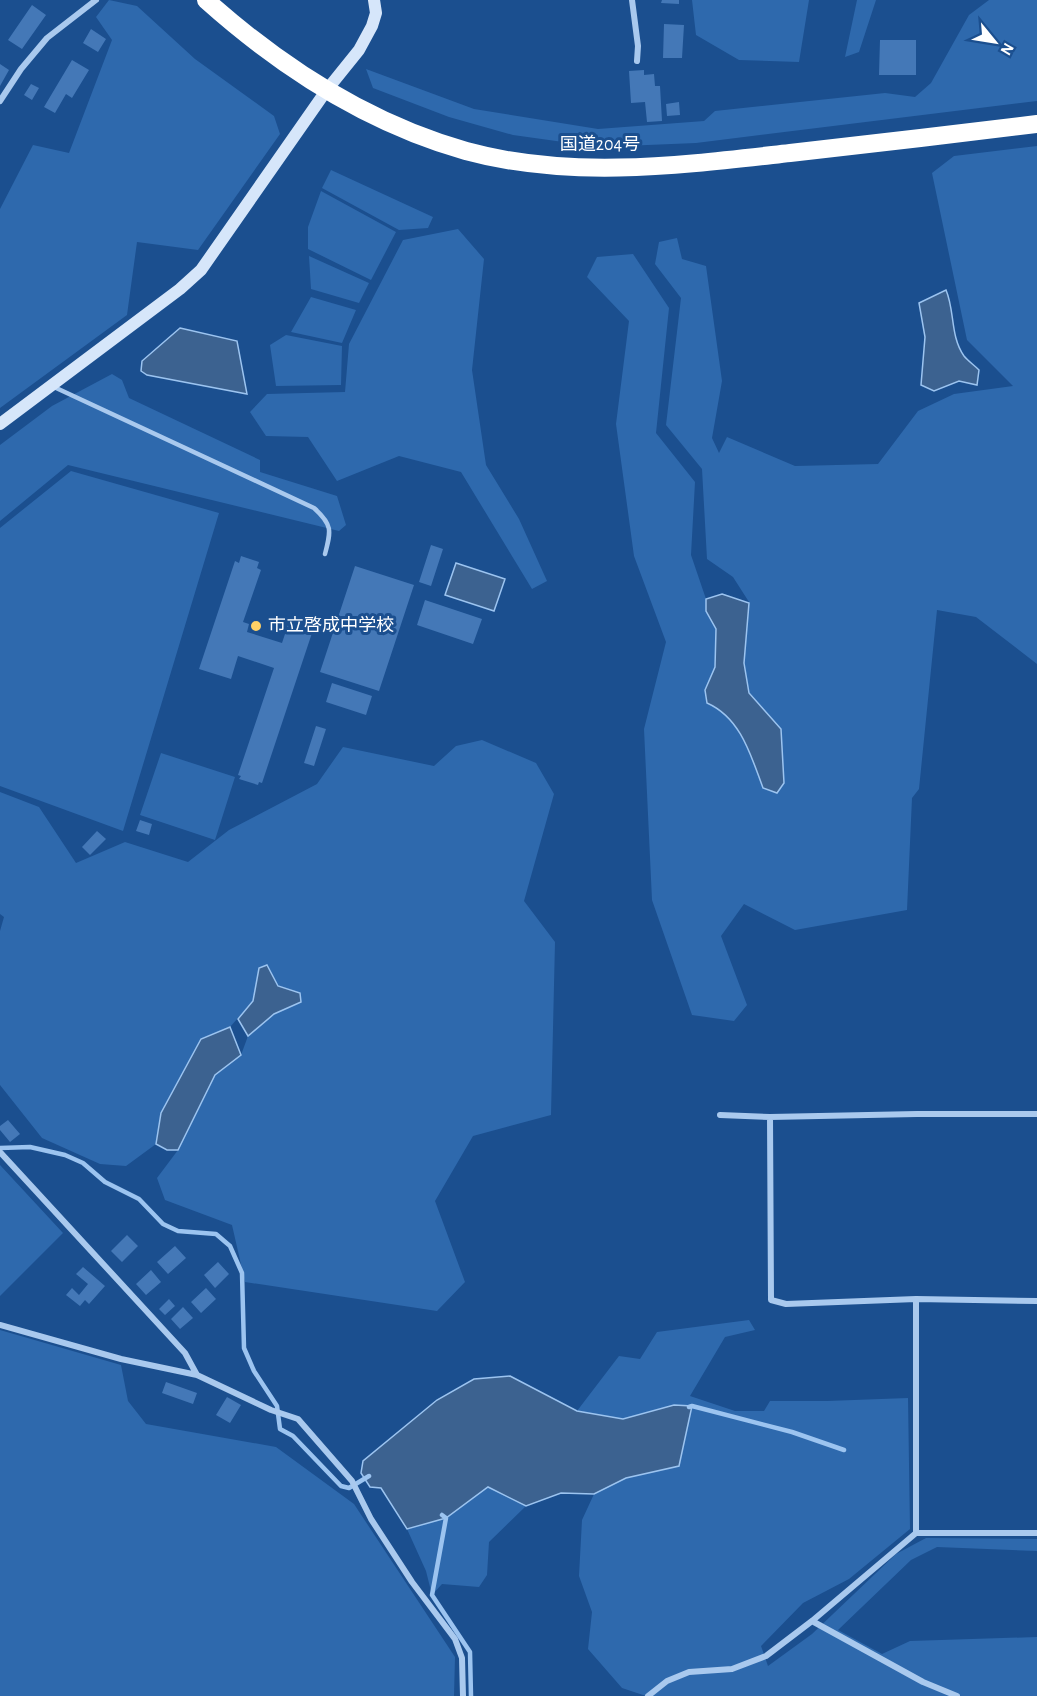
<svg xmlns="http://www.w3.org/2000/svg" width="1037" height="1696" font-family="'Alegreya Sans','Noto Sans JP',sans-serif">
<rect width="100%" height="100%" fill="#1b4f8f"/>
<path fill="#2e69ad" d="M109 0 137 6 195 59 274 116 280 134 198 250 137 242 127 315 0 408V209L33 145 69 153 112 40 96 17Z
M692 0H809L799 62 739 60 696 35Z
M857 0H876L859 52 845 57Z
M989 0H1037V101L696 143 599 147 513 135 449 117 373 88 366 69 474 109 598 129 704 121 715 111 885 93 915 97 931 83 969 15Z
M1037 146V664L976 617 937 610 919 789 912 798 907 910 795 930 744 904 721 936 747 1005 734 1021 692 1015 652 900 644 729 666 642 634 556 616 424 629 321 587 277 597 257 633 254 669 308 656 433 695 482 691 555 706 599V611L716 629 715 667 720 709 746 740 763 788 781 729 749 693 744 663 749 602 733 577 707 559 702 469 666 425 681 298 655 264 659 242 677 238 682 259 706 266 722 381 712 438 719 453 727 437 795 466 878 464 918 411 954 394 1013 386 967 340 932 173 954 156Z
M331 170 433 217 428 228 399 230 322 188Z
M321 191 396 232 371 280 308 249V227Z
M458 229 484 259 472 370 486 465 519 519 547 581 532 589 461 472 399 456 337 481 308 437 266 436 250 412 267 394 345 392 349 344 403 240Z
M309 256 369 283 359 303 311 289Z
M311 297 356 310 342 343 291 332Z
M286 335 342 346 341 385 276 386 270 345Z
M112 374 122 380 129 398 260 460V472L337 496 346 525 339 531 68 465 0 521V445L52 406Z
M71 471 219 513 123 831 0 786V528Z
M482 740 536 763 554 794 524 901 555 942 551 1115 473 1136 435 1201 465 1282 437 1311 245 1282 232 1225 165 1200 157 1178 178 1150 215 1075 241 1055 248 1036 274 1014 301 1002 300 993 278 986 259 968 253 1001 230 1027 201 1039 161 1113 156 1144 126 1166 100 1164 42 1138 0 1085V931L4 917 0 914V792L39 807 76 863 125 842 188 862 229 830 317 784 343 747 434 766 456 746Z
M161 753 235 777 215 840 140 815Z
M0 1165 63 1233 0 1296Z
M749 1320 755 1330 725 1337 690 1396 735 1411H764L770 1401H827L908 1398 910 1529 849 1579 803 1603 761 1646 768 1666 812 1634 896 1554 926 1538 1037 1539V1551L937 1547 911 1560 838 1630 882 1654 910 1641 1037 1637V1696H646L622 1688 588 1649 592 1612 579 1576 582 1520 594 1494 626 1478 679 1466 692 1406 674 1405 623 1419 577 1411 619 1356 640 1359 657 1332Z
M0 1330 121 1365 128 1401 146 1424 276 1447 354 1504 455 1657 454 1696H0Z
M488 1487 526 1506 489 1542 487 1575 479 1587 442 1584 432 1595 426 1571 407 1529 446 1518Z"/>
<path fill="#3c6290" stroke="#9cc4f0" stroke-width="1.5" d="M946 290C955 311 950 336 964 356 968 361 974 365 979 370L977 385 959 381 934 391 921 385 925 337 919 303Z
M180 328 237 341 247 394 147 375 141 371 142 361Z
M456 563 505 579 494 611 445 595Z
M722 594 749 603 744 663 749 693 781 729 784 783 777 793 763 788C751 756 741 718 707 703L705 690 715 667 716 629 706 611V599Z
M267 965 278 986 300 993 301 1002 274 1014 248 1036 238 1019 253 1001 259 968Z
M230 1027 241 1055 215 1075 178 1150H167L156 1144 161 1113 201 1039Z
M510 1376 577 1411 623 1419 674 1405 692 1406 679 1466 626 1478 594 1494 561 1493 526 1506 488 1487 446 1518 407 1529 381 1488 370 1487 361 1473 363 1461 437 1400 474 1379Z"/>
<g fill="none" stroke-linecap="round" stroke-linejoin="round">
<path stroke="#9cc4f0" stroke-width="4.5" d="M0 1148 30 1147 65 1155 83 1163 105 1182 139 1199 163 1224 178 1231 216 1234 230 1246 242 1273 244 1348 254 1371 277 1406 280 1429 293 1436 341 1486 349 1488 369 1476
M689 1407 692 1406 792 1432 844 1450
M442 1515 446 1518 432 1595 470 1652 471 1696"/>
</g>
<path fill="#4478b7" d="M662 0H679V4L661 3Z
M32 5 46 15 22 49 8 40Z
M664 24 684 25 682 58H663Z
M91 29 106 39 98 52 83 43Z
M880 40H916V75H879Z
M72 60 89 70 72 98 66 94 55 113 44 107Z
M0 64 9 70 0 86Z
M644 70V75L654 74 655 86H660L662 121 647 122 645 102 631 103 629 71Z
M31 84 39 88 32 100 24 95Z
M679 102 680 115 667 116 666 104Z
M431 545 443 549 431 586 419 582Z
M241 556 259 562 257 568 261 570 243 622 249 624 247 632 282 643 288 625 312 633 262 783 259 782 258 785 239 779 241 776 238 775 274 668 238 656 231 679 199 669 235 561 239 563Z
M355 566 414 585 379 691 320 672Z
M425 600 482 619 473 644 417 625Z
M332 683 372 696 366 715 326 702Z
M316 726 326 729 314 766 304 763Z
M140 820 152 824 149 835 136 831Z
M97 831 106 839 90 855 82 847Z
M8 1120 20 1134 10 1142 0 1130V1126Z
M127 1235 138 1246 122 1262 111 1251Z
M175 1246 186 1258 168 1274 157 1262Z
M218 1262 229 1274 215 1288 204 1275Z
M83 1267 105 1286 89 1304 85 1300 80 1306 66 1295 72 1288 79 1295 88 1284 76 1274Z
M151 1270 161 1282 146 1295 136 1284Z
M206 1288 216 1299 201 1313 191 1302Z
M169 1299 175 1306 165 1315 159 1309Z
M183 1307 193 1318 180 1329 171 1319Z
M166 1382 197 1393 193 1404 162 1393Z
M227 1397 241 1405 230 1423 216 1415Z"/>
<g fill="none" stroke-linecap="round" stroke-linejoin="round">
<path stroke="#a9c9ee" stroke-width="4.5" d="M54 387 314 508C333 525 331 531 325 554"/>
<path stroke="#a9c9ee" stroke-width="6" d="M632 0 638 46 637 61
M0 101 21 69 47 38 96 0
M720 1115 770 1117 917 1114H1037
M770 1117 771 1300 786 1304 916 1299 1037 1301
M0 1152 185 1353 197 1375
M0 1325 121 1359 197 1375 271 1410 298 1419 352 1481 371 1519 412 1582 455 1639 462 1658 463 1696
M916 1533V1299
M812 1621 923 1682 957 1696
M648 1696 667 1681 689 1672 732 1669 766 1656 812 1621 916 1533H1037"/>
<path stroke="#d6e6fa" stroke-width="12" d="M0 424 180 289 201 270 326 91 359 50 372 26 376 13 374 0"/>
<path stroke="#fff" stroke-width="18" d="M206 0C282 68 367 123 466 151 572 180 683 165 790 153 872 144 955 134 1037 124"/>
</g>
<circle fill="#ffd166" stroke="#1b4f8f" stroke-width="2" cx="256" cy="626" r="6"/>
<g text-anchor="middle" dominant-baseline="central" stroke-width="6" stroke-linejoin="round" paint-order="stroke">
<g font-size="18" fill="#fff" stroke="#1b4f8f">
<text x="600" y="145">国道204号</text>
</g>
<g font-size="18" fill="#fff" stroke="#1b4f8f" text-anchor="start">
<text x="268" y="626">市立啓成中学校</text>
</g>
</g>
<g transform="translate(995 42) rotate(120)" stroke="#1b4f8f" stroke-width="4.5" paint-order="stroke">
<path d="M0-4.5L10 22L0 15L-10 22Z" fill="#ffffff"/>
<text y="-9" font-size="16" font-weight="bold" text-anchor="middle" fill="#ffffff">N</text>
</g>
</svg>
